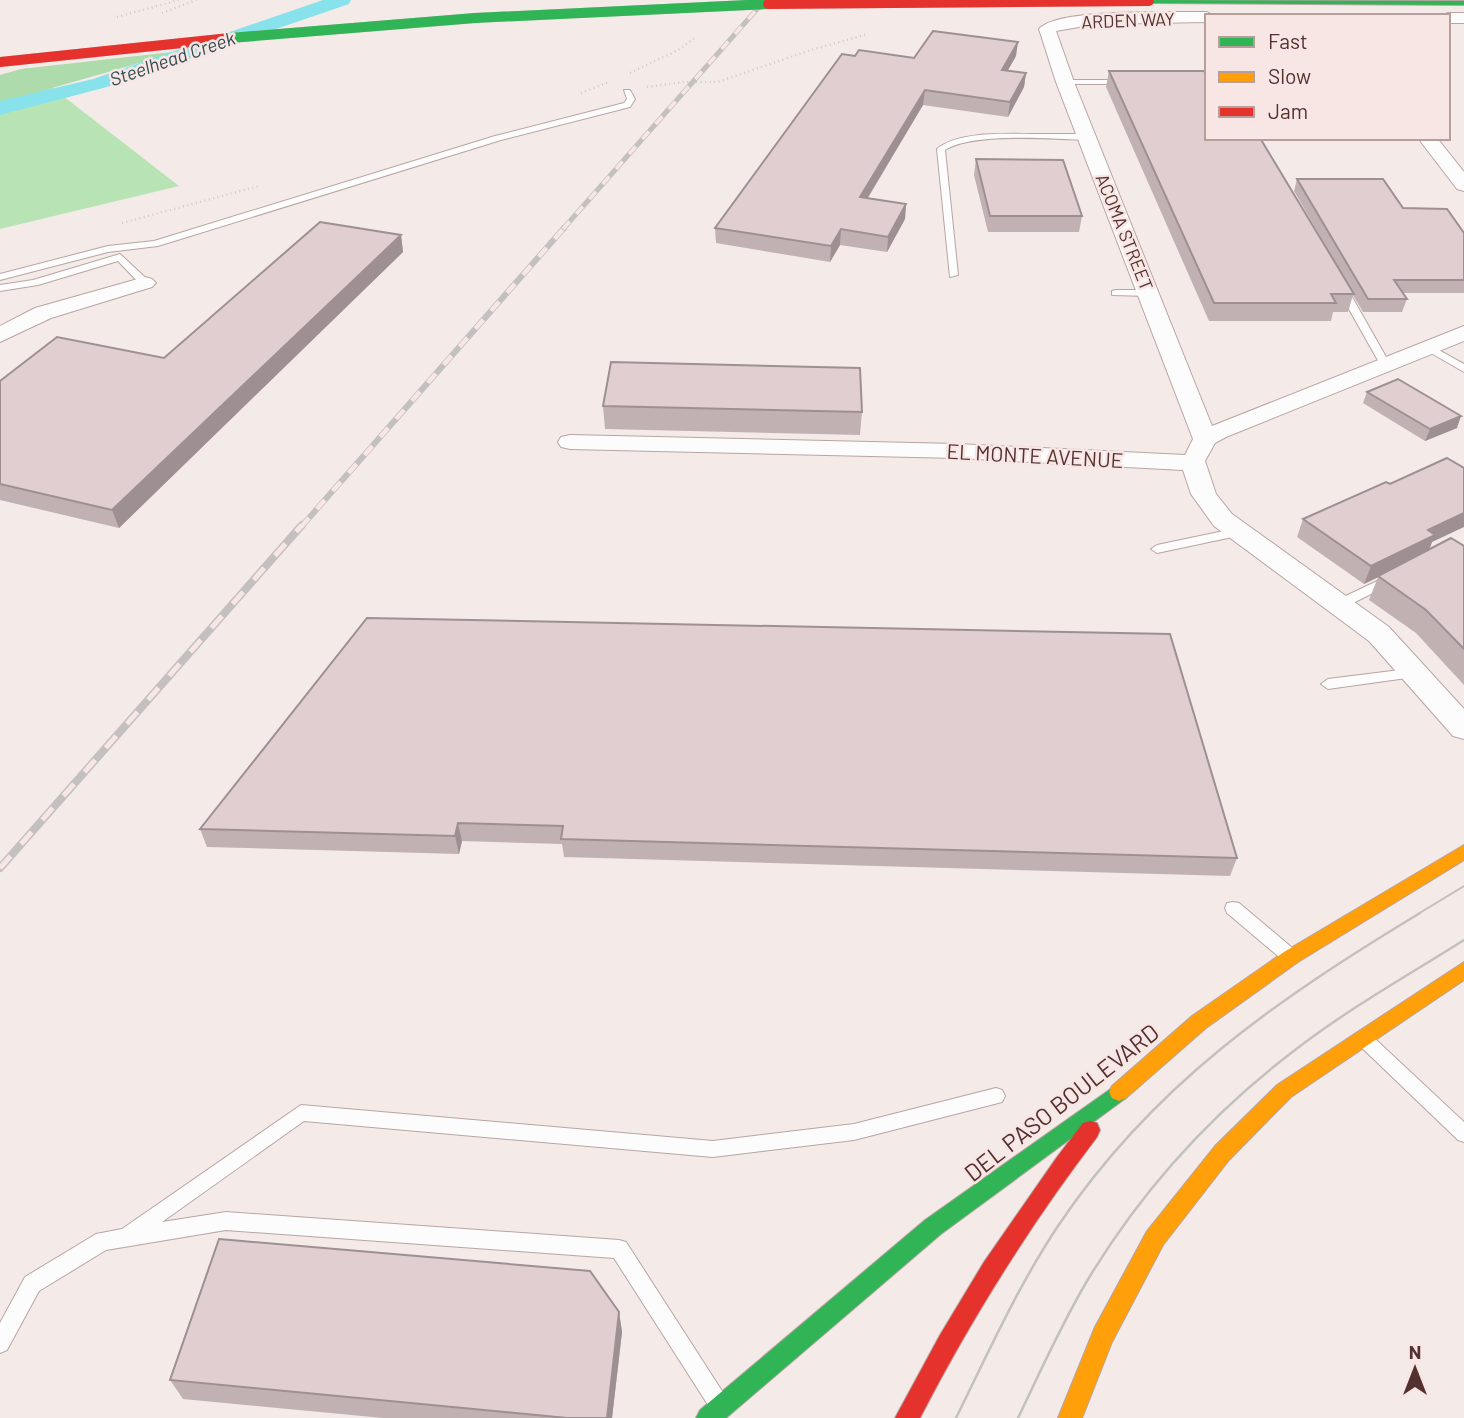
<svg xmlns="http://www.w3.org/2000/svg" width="1464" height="1418" font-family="Barlow,sans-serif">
<rect width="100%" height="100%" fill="#f4eae8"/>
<path fill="#b8e4b5" d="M27 68 179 186 0 229V80Z"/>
<path fill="#addbac" d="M181 51 0 103V75L21 69Z"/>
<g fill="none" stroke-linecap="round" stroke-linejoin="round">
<path fill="#87e2ec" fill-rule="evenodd" d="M323 0H351L349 4 107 87 0 115V101L93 79Z"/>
<g stroke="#b8a5a3" stroke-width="2">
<path id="lane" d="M1062 80H1126L1130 82 1126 84H1062Z
M624 90H630L635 99 630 107 501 140 158 246 108 252 0 280V274L108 246 154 241 495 136 624 103 627 99Z
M1033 134H1087L1091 137 1087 140C1052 139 974 132 945 150L958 275 950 277 937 149C958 131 1006 134 1033 134Z
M120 254 149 281V285H141L118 261 38 285 0 291V285L33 280Z
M1342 285 1347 288 1390 364 1389 366 1385 367 1380 364 1337 288Z
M1116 290H1149L1154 293 1149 296 1112 295V291Z
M1428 344 1464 364V372L1424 349 1423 347Z
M1238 528 1242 529 1244 532 1242 535 1157 553 1151 549 1157 545Z
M1390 575 1396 579 1395 582 1343 608 1338 609 1331 605 1333 602Z
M1416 668 1423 673 1421 676 1328 689 1321 684 1328 679Z
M1233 902 1239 903 1296 951 1298 956 1296 961 1290 963 1284 961 1227 913 1225 908 1227 903Z
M1366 1034 1372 1036 1464 1122V1142L1458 1140 1360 1046 1357 1041 1360 1036Z
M996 1088 1002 1090 1005 1096 1002 1102 854 1140 713 1157 304 1121 162 1222 226 1212 619 1240 626 1242 722 1391 725 1398 722 1405 715 1408 708 1405 614 1258 226 1230 106 1250 39 1291 7 1350 0 1353V1323L25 1277 96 1234 122 1229 301 1105 713 1141 854 1124Z"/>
</g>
<g stroke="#b8a5a3" stroke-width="2">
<path id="street" d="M1173 12H1207L1214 16H1207V22L1096 24 1056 31 1074 82 1212 426 1464 326V341L1226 437 1215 443 1205 461 1216 494 1232 514 1389 627 1464 709V739L1453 736 1369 641 1214 526 1191 494 1183 470 957 458 570 449 561 447 558 442 561 437 570 435 957 444 1185 455 1193 439 1056 82 1039 29C1056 10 1146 13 1173 12Z
M1448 13H1464V23H1448V16H1442Z
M1418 138H1437L1464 172V191L1457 189Z
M145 277 152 279 156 283 152 287 51 318 0 342V326L35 308Z"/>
</g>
<g stroke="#b8a5a3" stroke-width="2">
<path id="fast" d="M1146 0 1464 1V5L1149 3Z
M1119 1083 1126 1086 1129 1092 1126 1098 941 1234 726 1418H696L700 1410 925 1220Z"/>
</g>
<g stroke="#b8a5a3" stroke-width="2">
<path id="slow" d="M1464 845V860L1298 962 1206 1028 1126 1098 1119 1101 1112 1098 1109 1092 1112 1086 1192 1016 1284 952Z
M1464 962V980L1291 1097 1229 1160 1163 1245 1112 1342 1082 1418H1058L1095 1327 1147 1231 1215 1146 1277 1085Z"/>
</g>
<g stroke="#b8a5a3" stroke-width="2">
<path id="jam" d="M1090 1121 1097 1123 1100 1130 1097 1137C1030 1225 971 1319 920 1418H895L940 1335 984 1262 1057 1157 1083 1123Z"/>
</g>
<path stroke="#d1c9c8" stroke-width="2.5" stroke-dasharray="1 3.5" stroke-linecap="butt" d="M162 13 196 0
M117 17 179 0
M630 73 678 50 696 37
M647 87 684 82H718L811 50 868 34
M581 93 609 82
M122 223 259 186"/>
<use href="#lane" fill="#fdfcfc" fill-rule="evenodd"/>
<use href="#street" fill="#fdfcfc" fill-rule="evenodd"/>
<use href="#fast" fill="#30b455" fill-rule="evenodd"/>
<use href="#slow" fill="#ff9f0a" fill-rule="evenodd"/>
<use href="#jam" fill="#e5322d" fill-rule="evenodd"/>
<path stroke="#c4c0bf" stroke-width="2" d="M1418 914 1464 886"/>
<path stroke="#c4c0bf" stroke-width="2.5" d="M956 1418C988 1353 1018 1286 1058 1226 1153 1084 1278 999 1420 913
M1018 1418C1040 1372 1061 1325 1087 1281 1141 1191 1212 1113 1295 1050 1348 1009 1407 976 1464 940"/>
<g stroke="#c4c0bf" stroke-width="5">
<path id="rail-far2" d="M563 229 765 0"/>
</g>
<g stroke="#c4c0bf" stroke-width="6">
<path id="rail-far1" d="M301 527 564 228"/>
</g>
<g stroke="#c4c0bf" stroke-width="8">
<path id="rail" d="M0 868 302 525"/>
</g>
<use href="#rail-far2" stroke="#f8e6e4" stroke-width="3.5" stroke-dasharray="10" stroke-linecap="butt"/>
<use href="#rail-far1" stroke="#f8e6e4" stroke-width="4.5" stroke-dasharray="12" stroke-linecap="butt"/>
<use href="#rail" stroke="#f8e6e4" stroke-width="5" stroke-dasharray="16" stroke-linecap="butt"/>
<g stroke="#d2c7c5" stroke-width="10" stroke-linecap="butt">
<path id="fast-bridge" d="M230 38 475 18 768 4"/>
</g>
<g stroke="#d2c7c5" stroke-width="10" stroke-linecap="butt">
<path id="jam-bridge" d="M768 4 1149 1
M0 62 230 38"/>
</g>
<use href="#fast-bridge" stroke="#30b455" stroke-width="10"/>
<use href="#jam-bridge" stroke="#e5322d" stroke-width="10"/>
</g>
<path fill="#c2b1b3" d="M855 56 914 58 1016 56 1008 70 1026 73 1024 87 1008 117 923 105 868 198 906 204 905 219 887 252 840 245 830 262 716 243 715 228Z
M1109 71 1207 138 1339 269 1294 191 1297 179 1403 208 1464 233V293H1403L1407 299 1402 312H1363L1353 295 1348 312H1333L1331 321H1209L1106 87Z
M976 159 1082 216 1079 232H988L974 175Z
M401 235 403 252 119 528 0 500V381L164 358Z
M1367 392 1457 428 1425 441 1363 403Z
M603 406 862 412 860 435 605 429Z
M1303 519 1432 542 1429 550 1464 546V685L1416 633 1369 600 1378 577 1364 584 1297 537Z
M367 618 1237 858 1230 876 564 857 562 844 462 841 459 854 207 847 200 829Z
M619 1312 622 1332 612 1418H383L183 1399 170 1380Z"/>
<path fill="#9e9092" d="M1018 42 1016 56 1000 84 1002 70Z
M1026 73 1024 87 1008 117 1010 102Z
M925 90 923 105 859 212 860 197Z
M906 204 905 219 887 252 888 237Z
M841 229 840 245 830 262 831 246Z
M401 235 403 252 119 528 112 510Z
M1461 416 1457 428 1425 441 1430 429Z
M1464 513V527L1432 542 1428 553 1364 584 1371 566 1428 530Z
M458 823 462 841 459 854 455 836Z
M619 1312 622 1332 612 1418H607Z"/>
<path fill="#e1ced0" stroke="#9e9092" stroke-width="2" d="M933 31 1018 42 1002 70 1026 73 1010 102 925 90 860 197 906 204 888 237 841 229 831 246 715 228 842 54 855 56 859 50 914 58Z
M1109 71H1204L1207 76V138H1260L1354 294H1331L1336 303H1214Z
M976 159 1063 160 1082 216H990Z
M1297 179H1383L1403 208 1447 209 1464 233V280H1394L1407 299H1368Z
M320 222 401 235 112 510 0 484V381L57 337 164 358Z
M611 362 860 368 862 412 603 406Z
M1398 379 1461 416 1430 429 1367 392Z
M1447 458 1464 468V513L1428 530 1435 535 1371 566 1303 519 1386 482 1390 484Z
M1451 538 1464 546V649L1426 610 1378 576Z
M367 618 1170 634 1237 858 561 839 563 826 458 823 455 836 200 829Z
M219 1239 590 1271 619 1312 607 1418H567L170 1380Z"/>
<g text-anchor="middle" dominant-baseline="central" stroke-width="5" stroke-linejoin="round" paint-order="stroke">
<g font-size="18" fill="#52312e" stroke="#f8e6e4">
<text transform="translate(1128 20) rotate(-2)">ARDEN WAY</text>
<text transform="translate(1125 232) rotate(68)">ACOMA STREET</text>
</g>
<g font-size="19" font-style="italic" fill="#2f4c50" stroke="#f8e6e4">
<text transform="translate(172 58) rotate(-19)">Steelhead Creek</text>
</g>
<g font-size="21" fill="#52312e" stroke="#f8e6e4">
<text transform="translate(1035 455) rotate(3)">EL MONTE AVENUE</text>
</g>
<g font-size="24" fill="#52312e" stroke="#f8e6e4">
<text transform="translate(1061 1102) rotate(-38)">DEL PASO BOULEVARD</text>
</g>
</g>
<rect x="1205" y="14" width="245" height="126" fill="#f8e6e4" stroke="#b69e9b" stroke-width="2"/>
<rect x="1219" y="37" width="35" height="10" fill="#30b455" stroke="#b69e9b" stroke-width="2"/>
<text x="1268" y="49" font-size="21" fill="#52312e">Fast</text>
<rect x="1219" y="72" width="35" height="10" fill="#ff9f0a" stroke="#b69e9b" stroke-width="2"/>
<text x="1268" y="84" font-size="21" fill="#52312e">Slow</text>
<rect x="1219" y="107" width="35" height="10" fill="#e5322d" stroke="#b69e9b" stroke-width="2"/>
<text x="1268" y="119" font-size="21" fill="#52312e">Jam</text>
<g transform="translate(1415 1369)" stroke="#f8e6e4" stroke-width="5" paint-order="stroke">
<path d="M0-5L12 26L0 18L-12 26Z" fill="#52312e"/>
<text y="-10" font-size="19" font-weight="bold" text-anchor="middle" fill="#52312e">N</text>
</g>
</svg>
